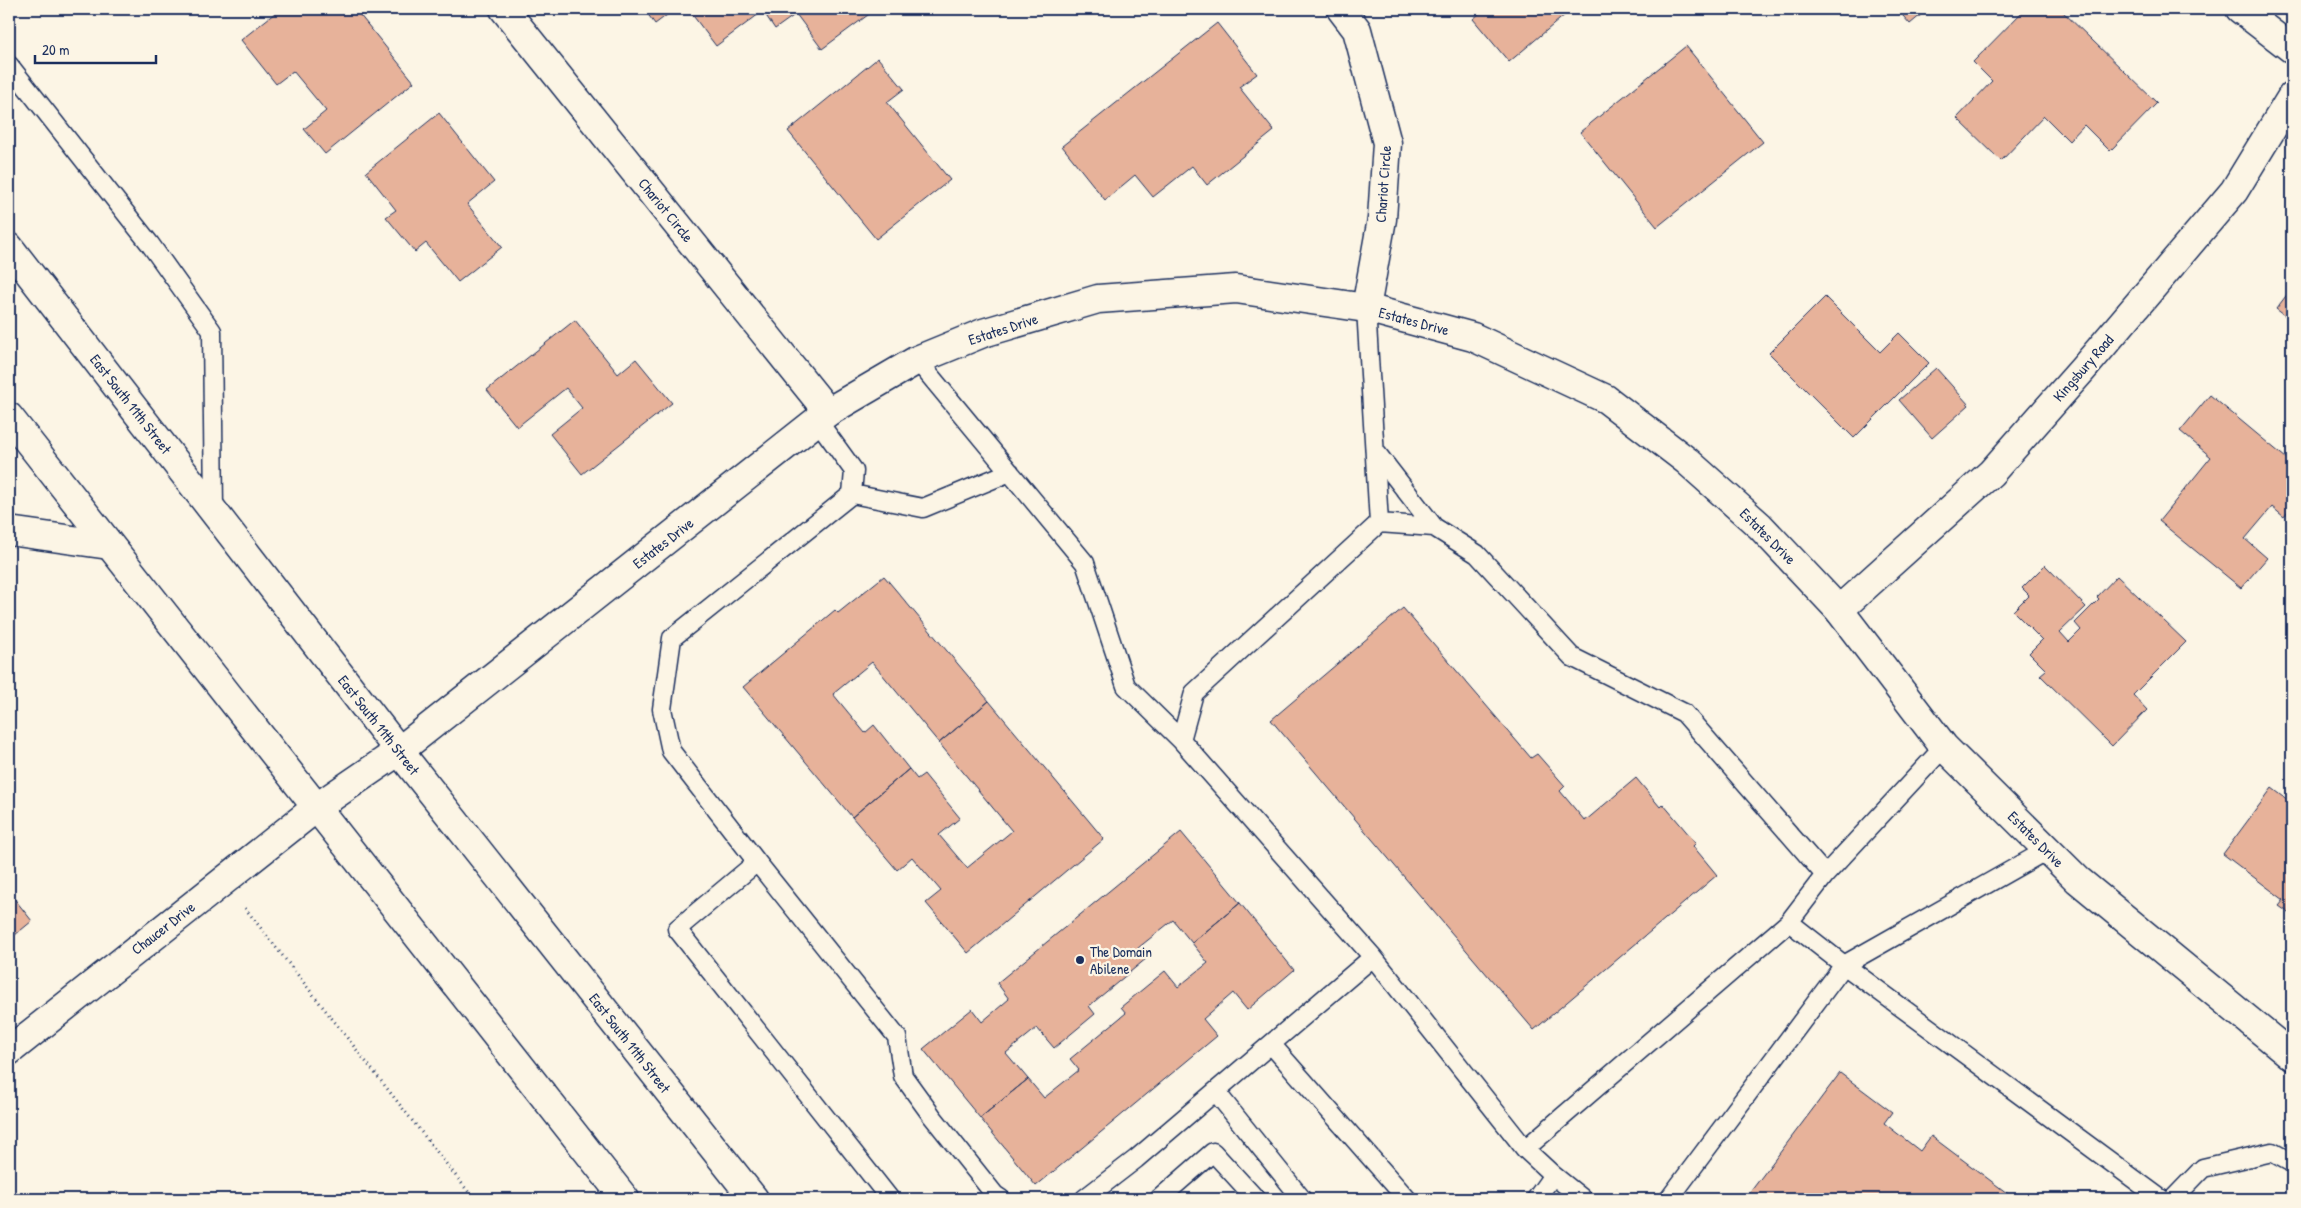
<svg xmlns="http://www.w3.org/2000/svg" width="2301" height="1208" font-family="'Patrick Hand',sans-serif">
<rect width="100%" height="100%" fill="#fcf5e5"/>
<filter id="ink" filterUnits="userSpaceOnUse"><feTurbulence type="fractalNoise" baseFrequency=".02" numOctaves="2"/><feDisplacementMap in="SourceGraphic" scale="10" xChannelSelector="R" yChannelSelector="G"/><feConvolveMatrix kernelMatrix="1 2 1 2 8 2 1 2 1" color-interpolation-filters="sRGB"/></filter>
<g filter="url(#ink)">
<path fill="#e7b29a" stroke="#1b2f5e" d="M280 9H355L414 82 325 154 304 129 326 111 293 71 276 84 241 40Z
M644 9H675L655 24Z
M688 9H876L822 49 796 14 775 29 763 11 716 46Z
M1485 9H1572L1509 62 1473 19Z
M1897 9H1928L1910 24Z
M2025 9H2060L2157 103 2110 151 2084 125 2069 141 2044 116 2001 161 1957 118 1992 81 1973 62Z
M1217 23 1257 74 1239 87 1274 131 1207 185 1192 166 1153 197 1135 175 1105 200 1062 146Z
M1686 46 1763 142 1657 227 1580 132Z
M878 58 904 89 887 102 950 180 876 239 788 131Z
M439 113 494 182 467 204 502 247 458 282 426 243 415 252 386 217 396 210 366 172Z
M2292 288V321L2276 309Z
M1825 297 1880 352 1899 333 1929 363 1854 438 1769 353Z
M575 320 618 374 636 359 672 403 582 474 550 434 582 408 566 388 517 427 487 390Z
M1936 368 1969 405 1932 438 1899 400Z
M2210 395 2292 463V507L2284 517 2272 507 2245 539 2267 558 2241 588 2159 521 2211 457 2180 431Z
M2045 565 2086 607 2060 632 2069 642 2081 630 2075 623 2099 599 2097 597 2117 576 2186 642 2133 695 2147 710 2112 746 2040 675 2046 670 2029 653 2042 640 2013 611 2029 595 2022 588Z
M884 576 989 701 939 743 872 662 833 694 865 733 874 725 909 769 852 817 743 687 835 610 838 613Z
M1403 608 1531 758 1537 754 1565 786 1560 791 1585 821 1636 778 1660 807 1663 804 1696 843 1693 846 1717 875 1534 1030 1271 720Z
M989 701 1104 839 968 953 926 903 941 891 912 857 897 870 852 817 909 769 917 779 924 774 960 818 939 835 967 868 1012 831 939 743Z
M2272 788 2292 803V915L2279 906 2284 900 2223 854Z
M1181 832 1240 903 1192 943 1173 920 1138 948 1147 958 1089 1006 1095 1014 1054 1048 1037 1028 1006 1053 1028 1079 980 1118 923 1049 972 1009 982 1022 1009 999 997 983Z
M9 892 32 921 9 940Z
M1240 903 1294 970 1247 1010 1233 993 1203 1019 1217 1036 1036 1186 980 1118 1028 1079 1044 1098 1079 1070 1070 1059 1126 1013 1121 1007 1165 971 1178 987 1208 963 1192 943Z
M1840 1073 1892 1112 1884 1123 1920 1151 1931 1136 2015 1199H1745Z"/>
<g fill="none" stroke-linecap="round" stroke-linejoin="round">
<g stroke="#1b2f5e" stroke-width="21">
<path id="service" d="M9 65 150 244 212 331 214 510
M917 360 1085 563 1126 686 1181 740 1373 957 1525 1149 1789 922 1825 875 1944 747
M817 420 854 471 852 494 672 638 662 709 671 751 757 862 677 929 890 1199
M1375 451 1434 527
M852 494 923 508 1010 472
M1379 523 1434 527 1477 554 1572 657 1684 713 1825 875
M1181 740 1194 693 1379 523 1366 308
M757 862 897 1037 903 1076 932 1116 995 1195 1001 1199
M1789 922 1844 965 2161 1199
M1271 1044 1407 1199
M1216 1092 1302 1199
M1525 1149 1553 1175 1583 1199
M1084 1199 1136 1159 1373 957
M1159 1199 1213 1152 1256 1199
M1536 1199 1553 1175
M1669 1199 1844 965 2047 850
M2173 1199 2203 1168 2272 1152 2292 1163"/>
</g>
<g stroke="#1b2f5e" stroke-width="31">
<path id="minor" d="M504 9 828 412
M1341 9 1357 30 1387 143 1382 219 1366 308
M2240 9 2292 49
M9 531 109 545
M1839 610 1991 473 2083 369 2234 191 2292 96
M9 1051 317 807"/>
</g>
<g stroke="#1b2f5e" stroke-width="31">
<path id="tertiary" d="M399 751 828 412 917 360 983 333 1098 299 1236 289 1366 308 1473 337 1606 399 1687 461 1760 526 1839 610 1944 747 2078 880 2292 1056"/>
</g>
<g stroke="#1b2f5e" stroke-width="31">
<path id="secondary" d="M9 247 399 751 754 1199
M9 417 625 1199
M317 807 399 751"/>
</g>
<path stroke="#1b2f5e" stroke-width="3" stroke-dasharray="1 4" stroke-linecap="butt" d="M245 908 474 1199"/>
<use href="#service" stroke="#fcf5e5" stroke-width="18"/>
<use href="#minor" stroke="#fcf5e5" stroke-width="28"/>
<use href="#tertiary" stroke="#fcf5e5" stroke-width="28"/>
<use href="#secondary" stroke="#fcf5e5" stroke-width="28"/>
</g>
</g>
<circle fill="#1b2f5e" stroke="#fcf5e5" stroke-width="2" cx="1080" cy="960" r="5"/>
<g text-anchor="middle" dominant-baseline="central" stroke-width="4.5" stroke-linejoin="round" paint-order="stroke">
<g font-size="15" fill="#1b2f5e" stroke="#fcf5e5">
<text transform="translate(1383 184) rotate(-86)">Chariot Circle</text>
<text transform="translate(666 210) rotate(51)">Chariot Circle</text>
<text transform="translate(1414 321) rotate(15)">Estates Drive</text>
<text transform="translate(1003 329) rotate(-18)">Estates Drive</text>
<text transform="translate(2083 368) rotate(-49)">Kingsbury Road</text>
<text transform="translate(131 404) rotate(52)">East South 11th Street</text>
<text transform="translate(1768 536) rotate(45)">Estates Drive</text>
<text transform="translate(663 543) rotate(-38)">Estates Drive</text>
<text transform="translate(379 725) rotate(52)">East South 11th Street</text>
<text transform="translate(2036 839) rotate(45)">Estates Drive</text>
<text transform="translate(163 928) rotate(-38)">Chaucer Drive</text>
<text transform="translate(630 1043) rotate(52)">East South 11th Street</text>
</g>
<g font-size="15" fill="#1b2f5e" stroke="#fcf5e5" text-anchor="start">
<text x="1090" y="951">The Domain<tspan x="1090" dy="17">Abilene</tspan></text>
</g>
</g>
<rect width="2301" height="1208" fill="none" stroke="#fcf5e5" stroke-width="30"/>
<rect x="15" y="15" width="2271" height="1178" fill="none" stroke="#1b2f5e" stroke-width="2" filter="url(#ink)"/>
<path d="M35 55v8h121v-8" fill="none" stroke="#1b2f5e" stroke-width="2.5"/>
<text x="42" y="55" font-size="15" fill="#1b2f5e" stroke="#fcf5e5" stroke-width="4" paint-order="stroke">20 m</text>
</svg>
